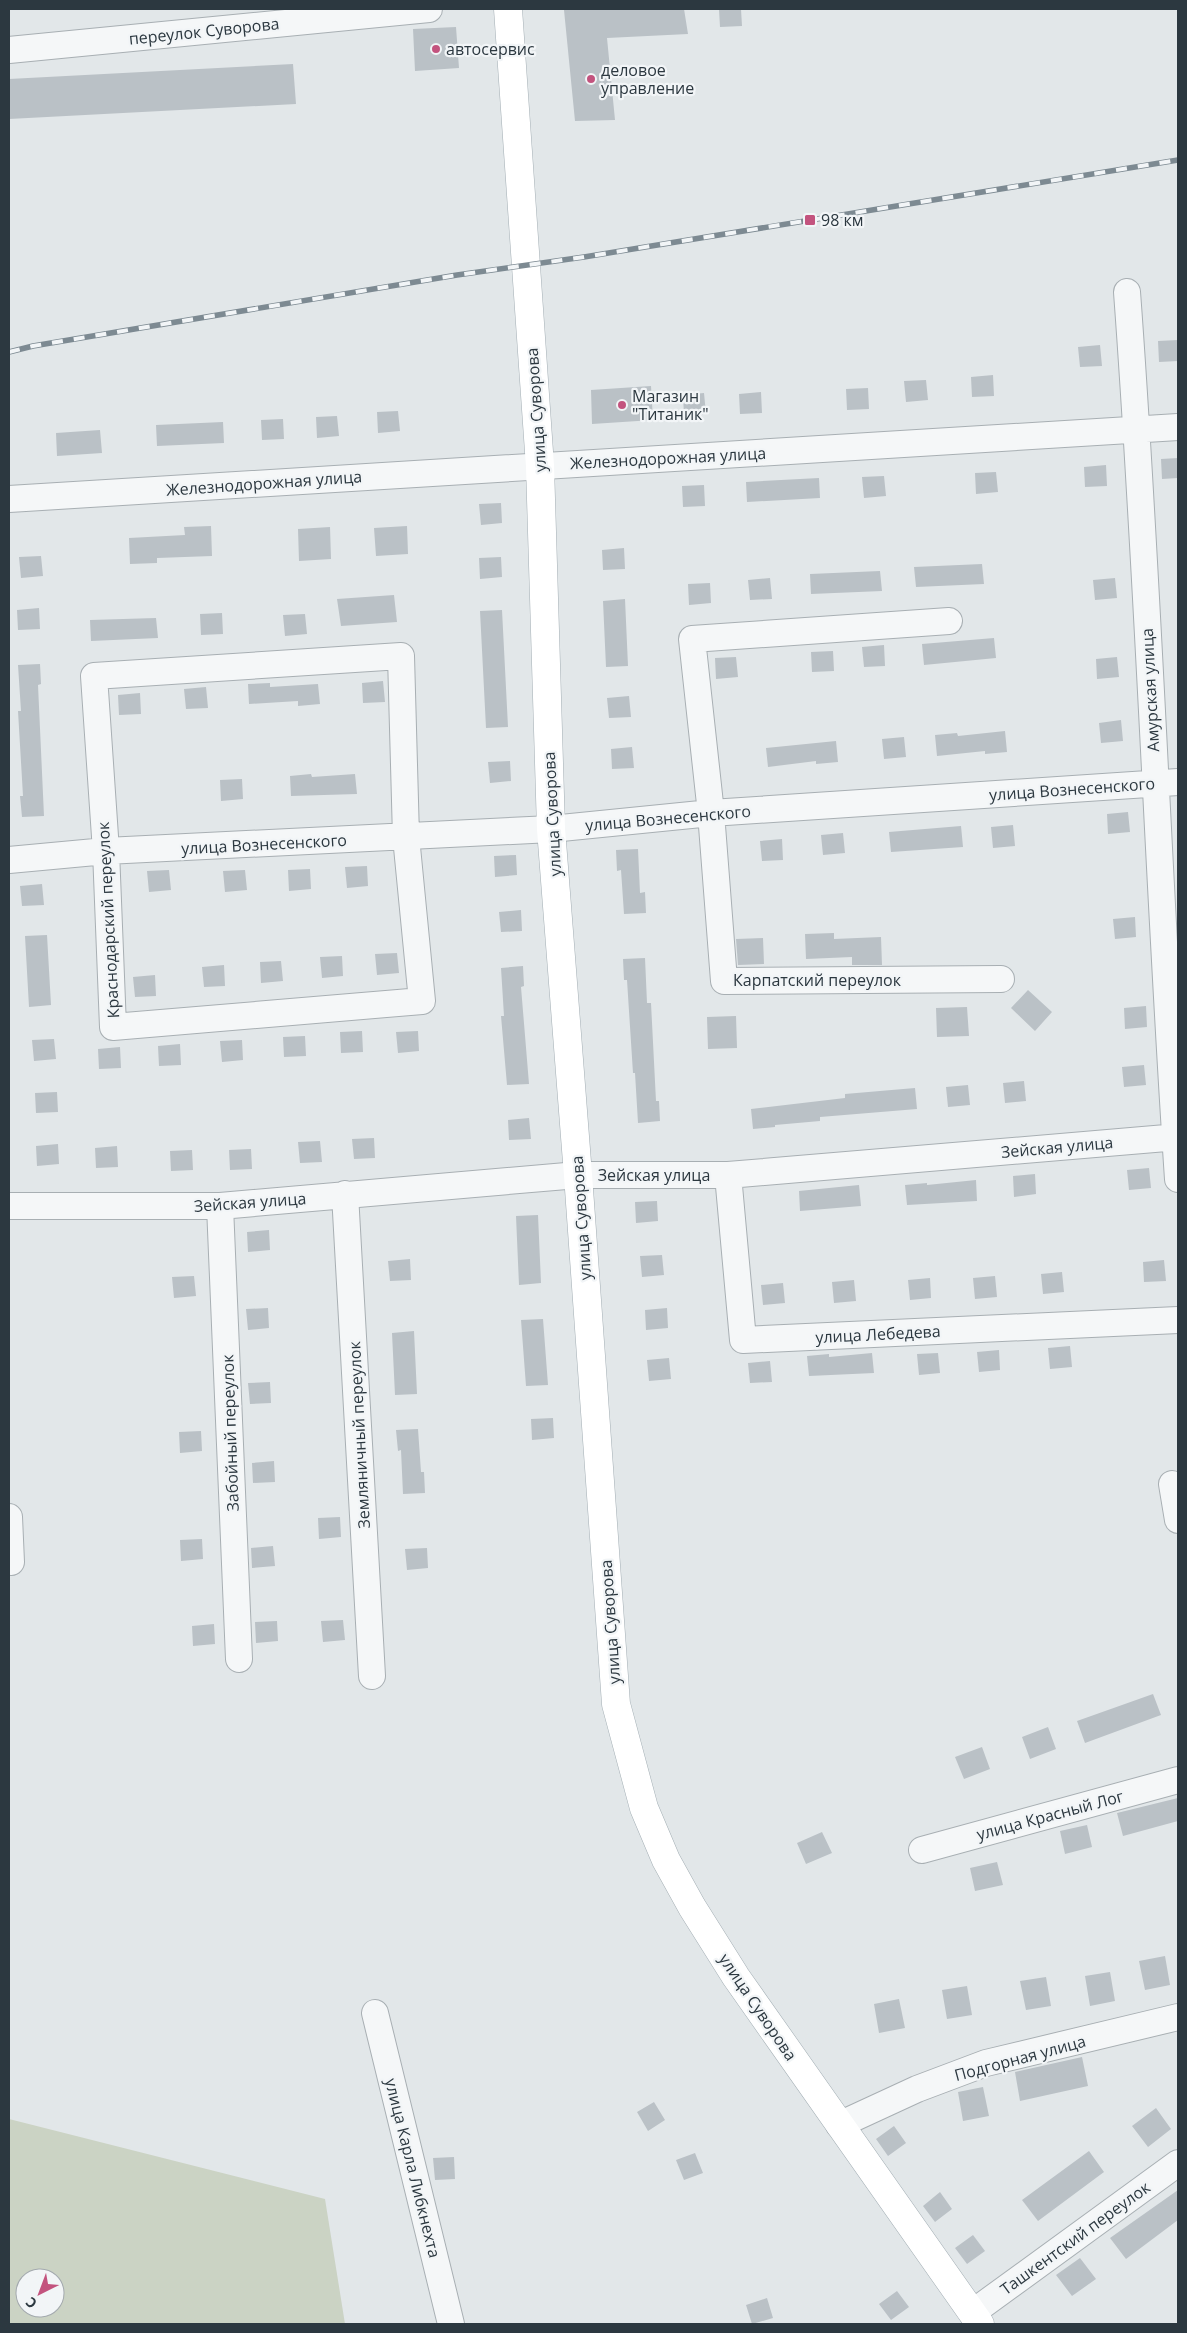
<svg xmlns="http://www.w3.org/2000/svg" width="1187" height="2333" font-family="'Open Sans',sans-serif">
<rect width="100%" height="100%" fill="#e2e7e9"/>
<path fill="#cbd3c4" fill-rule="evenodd" d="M9 2119 325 2199 345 2324H9ZM25 2278H55V2308H25Z"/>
<path fill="#bac1c6" d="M684 9 688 34 607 38 615 120 575 121 564 10Z
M719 9H741L742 26 720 27Z
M456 27 459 68 415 71 413 29Z
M293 64 296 104 9 119V79Z
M1178 340V361L1159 362 1158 341Z
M1100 345 1102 366 1080 367 1078 347Z
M993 375 994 396 972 397 971 377Z
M926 380 928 400 906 402 904 381Z
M651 386 653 420 592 424 591 390Z
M868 388 869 409 847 410 846 389Z
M761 392 762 413 740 414 739 394Z
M704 393 706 414 684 415 683 395Z
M398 411 400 431 378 433 377 412Z
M337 416 339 436 317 438 316 417Z
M283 419 284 439 262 440 261 420Z
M223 422 224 443 157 446 156 425Z
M100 430 102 453 57 456 56 433Z
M1178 458V478L1162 479 1161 459Z
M1106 465 1107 486 1085 487 1084 467Z
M996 472 998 492 976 494 975 473Z
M884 476 886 496 864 498 862 477Z
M819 478 820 498 747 502 746 482Z
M704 485 705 506 683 507 682 486Z
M501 503 502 523 481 525 479 504Z
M211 526 212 556 157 558V563L130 564 129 538 185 535 184 527Z
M407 526 408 554 376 556 374 528Z
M330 527 331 559 299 561 298 529Z
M624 548 625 569 603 570 602 550Z
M41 556 43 576 21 578 19 557Z
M501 557 502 577 480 579 479 558Z
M982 564 984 584 916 587 914 567Z
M880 571 882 591 811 594 810 574Z
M770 578 772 599 750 600 748 580Z
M1115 578 1117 598 1095 600 1093 580Z
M710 583 711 603 689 605 688 584Z
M394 595 397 622 341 626 337 599Z
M625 599 628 666 606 667 603 601Z
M39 608 40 629 18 630 17 610Z
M502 610 508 727 486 728 480 611Z
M222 613 223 634 201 635 200 614Z
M305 614 307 634 285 636 283 615Z
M156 618 158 638 91 641 90 620Z
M994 638 996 658 924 665 922 644Z
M884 645 885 666 864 667 862 647Z
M833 651 834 671 812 672 811 652Z
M736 657 738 677 716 679 715 658Z
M1117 657 1119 677 1097 679 1096 659Z
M40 664 41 684 38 685 44 816 22 817 20 796H23L18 711H21L18 665Z
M383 681 385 702 363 703 362 683Z
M270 683V687L318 684 320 704 298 706V701L249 704 248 684Z
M206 687 208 708 186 709 184 689Z
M140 693 141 714 119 715 118 695Z
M629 696 631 717 609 718 607 698Z
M1121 720 1123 741 1101 743 1099 723Z
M1005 731 1007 752 985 754V751L937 756 935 735 957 733 958 736Z
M904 737 906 757 884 759 882 739Z
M836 741 838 762 816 764V761L768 767 766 748Z
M632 747 634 768 612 769 611 749Z
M510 761 511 781 490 783 488 762Z
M311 774 312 777 355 774 357 794 291 796 290 776Z
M242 779 243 799 221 801 220 780Z
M1128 812 1130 832 1108 834 1107 814Z
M1013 825 1015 846 993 848 991 827Z
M961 826 963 847 891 852 889 832Z
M843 833 845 853 823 855 821 835Z
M782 839 783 860 762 861 760 841Z
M638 849 640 893 645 892 646 913 624 914 621 870 617 871 616 850Z
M516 855 517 875 495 877 494 856Z
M367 866 368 886 347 888 345 867Z
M310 869 311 889 289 891 288 870Z
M169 870 171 890 149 892 147 871Z
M245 870 247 890 225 892 223 871Z
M42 884 44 905 22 906 20 886Z
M521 910 522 931 501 932 499 912Z
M1135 917 1136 937 1115 939 1113 919Z
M834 933V939L881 937 882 965H852V957L806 959 805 934Z
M47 935 51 1005 29 1007 25 936Z
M763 938 764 964 738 965 736 939Z
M397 953 399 973 377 975 375 954Z
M342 956 343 976 322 978 320 957Z
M645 958 647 1003H651L656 1101H659L660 1121 638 1123 635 1073H633L627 980H624L623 959Z
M281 961 283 981 261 983 260 962Z
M224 965 225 986 204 987 202 967Z
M523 966 524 986 521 987 529 1084 507 1085 501 1016H504L501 968Z
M155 975 156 996 135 997 133 977Z
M1028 990 1052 1012 1035 1031 1011 1008Z
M1146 1006 1147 1027 1125 1029 1124 1008Z
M967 1007 969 1036 937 1037 936 1008Z
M736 1016 737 1048 708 1049 707 1017Z
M362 1031 363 1052 341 1053 340 1032Z
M418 1031 419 1051 398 1053 396 1032Z
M305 1036 306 1056 284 1057 283 1037Z
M54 1039 56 1059 34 1061 32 1040Z
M242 1040 243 1060 222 1062 220 1041Z
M180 1044 181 1065 159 1066 158 1046Z
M120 1047 121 1068 99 1069 98 1049Z
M1144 1065 1146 1085 1124 1087 1122 1067Z
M1024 1081 1026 1101 1005 1103 1003 1083Z
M968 1085 970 1105 948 1107 946 1087Z
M915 1088 917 1109 820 1117V1121L775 1125V1127L753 1129 751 1109 845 1098V1094Z
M57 1092 58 1112 36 1113 35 1093Z
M529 1118 531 1139 509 1140 508 1120Z
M374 1138 375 1158 354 1159 352 1139Z
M320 1141 322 1162 300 1163 298 1142Z
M58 1144 59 1164 37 1166 36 1146Z
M117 1146 118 1167 96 1168 95 1148Z
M251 1149 252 1169 230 1170 229 1150Z
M192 1150 193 1170 171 1171 170 1151Z
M1149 1168 1151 1188 1129 1190 1127 1170Z
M1035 1174 1036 1194 1014 1197 1013 1176Z
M976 1180 977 1201 907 1205 905 1185 927 1183V1185Z
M859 1185 861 1206 800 1211 799 1191Z
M657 1201 658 1221 636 1223 635 1202Z
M538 1215 541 1283 519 1285 516 1216Z
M269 1230 270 1250 248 1252 247 1232Z
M662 1255 664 1275 642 1277 640 1256Z
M410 1259 411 1280 390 1281 388 1261Z
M1164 1260 1166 1281 1144 1282 1143 1262Z
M1062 1272 1064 1292 1043 1294 1041 1274Z
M194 1276 196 1296 174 1298 172 1277Z
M995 1276 997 1297 975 1299 973 1278Z
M930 1278 931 1298 910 1300 908 1280Z
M854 1280 856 1301 834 1303 832 1282Z
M783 1283 785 1303 763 1305 761 1285Z
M268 1308 269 1328 248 1330 246 1309Z
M667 1308 668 1328 646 1330 645 1310Z
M543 1319 548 1385 526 1386 521 1320Z
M414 1331 417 1394 395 1395 392 1333Z
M1070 1346 1072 1367 1050 1369 1048 1348Z
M999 1350 1000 1370 979 1372 977 1352Z
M872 1353 874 1373 809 1376 807 1356 829 1354V1357Z
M938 1353 940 1373 919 1375 917 1354Z
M669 1358 671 1379 649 1381 647 1360Z
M770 1361 772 1382 750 1383 748 1363Z
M270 1382 271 1403 250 1404 248 1383Z
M553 1418 554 1438 532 1440 531 1419Z
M418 1429 421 1472H424L425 1493 403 1494 401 1450 398 1451 396 1430Z
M201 1431 202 1451 180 1453 179 1432Z
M274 1461 275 1482 253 1483 252 1463Z
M340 1517 341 1537 319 1539 318 1518Z
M202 1539 203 1559 181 1561 180 1540Z
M273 1546 275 1566 252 1568 251 1548Z
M427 1548 428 1568 407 1570 405 1549Z
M343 1620 345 1640 323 1642 321 1621Z
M277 1621 278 1641 256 1643 255 1622Z
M214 1624 215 1644 193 1646 192 1626Z
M1153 1694 1161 1715 1085 1743 1077 1721Z
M1048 1727 1056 1749 1030 1759 1022 1737Z
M982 1747 990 1769 964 1779 955 1757Z
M1178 1798V1821L1123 1836 1117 1813Z
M1087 1825 1092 1847 1065 1854 1060 1831Z
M822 1832 832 1853 806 1864 797 1843Z
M997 1862 1003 1885 975 1891 970 1868Z
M1165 1956 1170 1985 1145 1990 1139 1961Z
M1110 1972 1115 2001 1090 2006 1085 1976Z
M1046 1977 1051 2006 1026 2010 1020 1981Z
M967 1986 972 2015 947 2019 942 1990Z
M899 1999 905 2028 879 2033 874 2004Z
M1082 2057 1088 2086 1020 2101 1015 2072Z
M983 2087 989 2116 963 2121 958 2092Z
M654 2102 665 2120 648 2131 637 2112Z
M1156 2108 1171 2129 1148 2147 1132 2126Z
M894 2126 906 2143 888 2156 876 2139Z
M1089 2151 1104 2172 1038 2221 1022 2200Z
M695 2153 703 2173 684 2180 676 2160Z
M454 2157 455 2179 435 2180 433 2158Z
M1178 2190V2220L1126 2259 1110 2238Z
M940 2192 952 2209 935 2222 923 2206Z
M973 2235 985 2251 967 2264 955 2248Z
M1080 2258 1096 2279 1072 2296 1056 2275Z
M897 2291 909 2307 891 2320 879 2304Z
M767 2298 773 2318 752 2324 746 2305Z"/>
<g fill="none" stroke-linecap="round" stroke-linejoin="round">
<g stroke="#a8afb3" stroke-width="28">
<path id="minor" d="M9 50 429 9
M1127 292C1149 587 1158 883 1178 1179
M9 499 1178 427
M949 621 692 639 711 813 724 981 1001 979
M401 656 406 837 422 1001 113 1027 106 851 94 676Z
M9 860 106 851 551 829 711 813 1178 782
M728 1175 743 1340 1178 1320
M345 1194 372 1676
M9 1206H220L578 1175H728L1178 1137
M220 1206 239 1659
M1172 1484 1178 1520
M9 1517 11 1562
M922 1850 1178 1780
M375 2013 451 2324
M839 2125 917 2089 986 2063 1178 2017
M972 2313 1178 2163"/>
</g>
<g stroke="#a3aeb4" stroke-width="29">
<path id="major" d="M508 9 540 466 551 829 578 1175 616 1704 644 1808 666 1860 692 1907 736 1977 980 2324"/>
</g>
<use href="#minor" stroke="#f5f7f8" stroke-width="26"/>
<use href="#major" stroke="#fff" stroke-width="28"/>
<g stroke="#7d8a92" stroke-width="5.5">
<path id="rail" d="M9 352 33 346 457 275 584 257 1178 160"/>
</g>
<use href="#rail" stroke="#f2f5f7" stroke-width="4" stroke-dasharray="11" stroke-linecap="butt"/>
</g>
<g fill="#c3537e" stroke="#f2f5f7" stroke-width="2">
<circle cx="436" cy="49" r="5"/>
<circle cx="591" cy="79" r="5"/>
<rect x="804" y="214" width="12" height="12" rx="2.5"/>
<circle cx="622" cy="405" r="5"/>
</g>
<g text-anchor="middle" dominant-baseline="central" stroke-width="4.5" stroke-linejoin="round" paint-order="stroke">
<g font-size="16" fill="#2c3840" stroke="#f2f5f7">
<text transform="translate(204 31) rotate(-6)">переулок Суворова</text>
<text transform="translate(536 410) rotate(-94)">улица Суворова</text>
<text transform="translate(668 458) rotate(-3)">Железнодорожная улица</text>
<text transform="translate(264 483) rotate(-4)">Железнодорожная улица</text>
<text transform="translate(1150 690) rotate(-93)">Амурская улица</text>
<text transform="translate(1072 789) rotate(-4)">улица Вознесенского</text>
<text transform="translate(552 814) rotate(-93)">улица Суворова</text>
<text transform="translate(668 818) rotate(-5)">улица Вознесенского</text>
<text transform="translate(264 844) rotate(-3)">улица Вознесенского</text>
<text transform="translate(108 920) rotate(-93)">Краснодарский переулок</text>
<text x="817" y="980">Карпатский переулок</text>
<text transform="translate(1057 1147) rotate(-5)">Зейская улица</text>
<text x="654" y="1175">Зейская улица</text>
<text transform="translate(250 1202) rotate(-4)">Зейская улица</text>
<text transform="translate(581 1218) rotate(-94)">улица Суворова</text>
<text transform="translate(878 1334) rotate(-3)">улица Лебедева</text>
<text transform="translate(230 1433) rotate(-92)">Забойный переулок</text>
<text transform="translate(359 1435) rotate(-93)">Земляничный переулок</text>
<text transform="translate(610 1622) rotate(-94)">улица Суворова</text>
<text transform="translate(1050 1815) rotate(-15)">улица Красный Лог</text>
<text transform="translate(758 2007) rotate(56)">улица Суворова</text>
<text transform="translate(1020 2058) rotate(-15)">Подгорная улица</text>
<text transform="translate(413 2168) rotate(76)">улица Карла Либкнехта</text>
<text transform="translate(1075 2238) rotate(-36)">Ташкентский переулок</text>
</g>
<g font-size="16" fill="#2c3840" stroke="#f2f5f7" text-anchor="start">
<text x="446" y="49">автосервис</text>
<text x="601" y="70">деловое<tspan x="601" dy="18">управление</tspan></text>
<text x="821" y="220">98 км</text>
<text x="632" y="396">Магазин<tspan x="632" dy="18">"Титаник"</tspan></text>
</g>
</g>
<rect width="1187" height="2333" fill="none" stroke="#2c3840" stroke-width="20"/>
<g transform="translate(40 2293) rotate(222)"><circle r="24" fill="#f2f5f7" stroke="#a3a9ae"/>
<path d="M0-4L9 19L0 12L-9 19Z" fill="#c3537e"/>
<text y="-8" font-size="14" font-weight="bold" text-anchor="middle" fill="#2c3840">С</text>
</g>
</svg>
